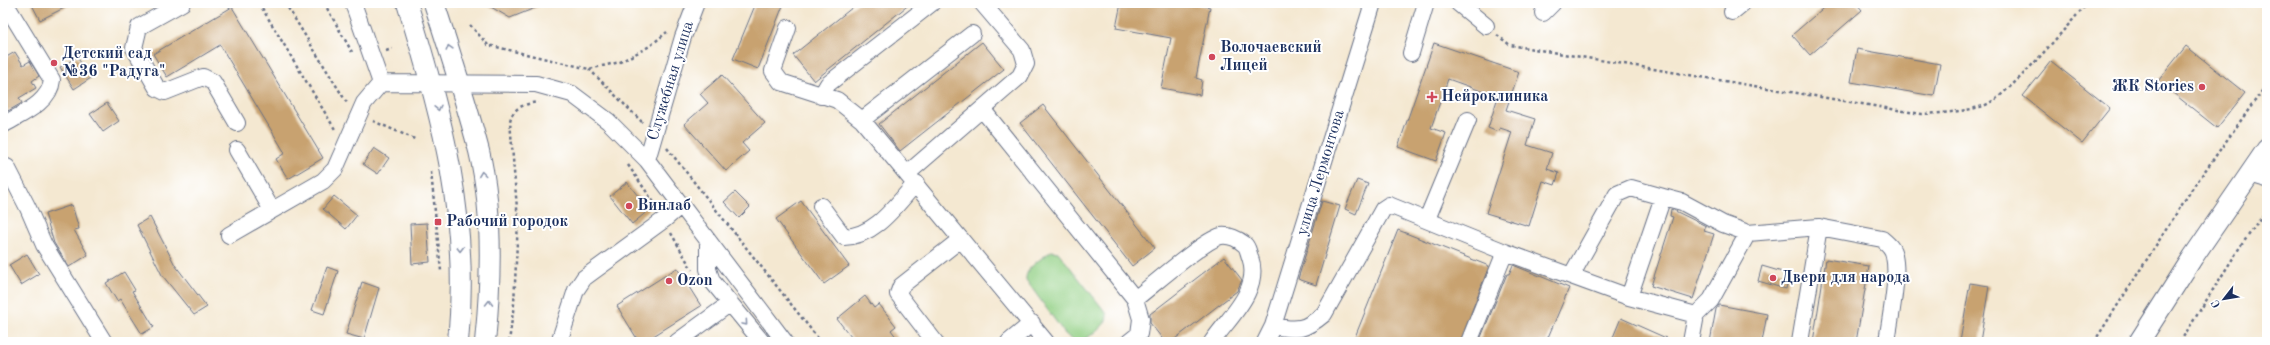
<svg xmlns="http://www.w3.org/2000/svg" width="2270" height="345" font-family="'Old Standard TT',serif">
<rect width="100%" height="100%" fill="#fff"/>
<filter id="ink" filterUnits="userSpaceOnUse"><feTurbulence type="fractalNoise" baseFrequency=".025" numOctaves="2"/><feDisplacementMap in="SourceGraphic" scale="8" xChannelSelector="R" yChannelSelector="G"/><feConvolveMatrix kernelMatrix="1 2 1 2 8 2 1 2 1" color-interpolation-filters="sRGB"/></filter>
<filter id="wash" filterUnits="userSpaceOnUse"><feTurbulence type="fractalNoise" baseFrequency=".012" numOctaves="4" result="noise"/><feDisplacementMap in="SourceGraphic" scale="16" xChannelSelector="R" yChannelSelector="G"/><feGaussianBlur stdDeviation="0.9" result="paint"/><feColorMatrix in="noise" values="0 0 0 0 0 0 0 0 0 0 0 0 0 0 0 0 0 1.4 0 .05"/><feComposite in="paint" operator="in"/></filter>
<g filter="url(#wash)">
<rect width="100%" height="100%" fill="#f4e8d1"/>
<path fill="#93d085" stroke="#578072" d="M1051 251 1058 252 1107 314C1108 327 1087 339 1076 342L1065 334 1026 280C1025 267 1042 259 1051 251Z"/>
<g id="blocks">
<path fill="#c8a270" d="M31 3H74L40 20Z
M484 3H545V4L510 18Z
M756 3H784L758 69 733 59Z
M858 3H911L814 81 793 55Z
M1121 3H1161L1178 6 1179 3H1191L1210 7 1196 78 1202 80 1200 95 1161 88 1171 38 1116 28Z
M1829 3H1856L1862 10 1810 55 1792 35Z
M232 7 323 158 288 179 276 159 285 153 220 45 167 77 153 54Z
M982 42 1004 69 900 151 879 124Z
M1434 43 1519 72 1506 110 1535 119 1527 145 1552 153 1547 169 1559 173 1555 185 1543 181 1529 226 1486 213 1512 132 1500 128 1498 132 1488 128 1498 97 1448 79 1431 128 1446 133 1436 161 1398 147Z
M2186 46 2245 93 2217 128 2158 81Z
M1857 49 1940 64 1934 96 1851 82Z
M15 52 23 65 30 61 39 76 32 81 36 88 19 98 22 103 8 111 3 104V59Z
M77 57 91 78 74 89 60 67Z
M2051 61 2110 108 2082 143 2023 96Z
M722 75 765 123 742 143 749 151 726 171 684 124 708 103 700 94Z
M107 103 119 121 103 132 90 114Z
M1043 105 1155 248 1132 266 1020 123Z
M374 148 389 158 378 174 363 164Z
M1357 180 1368 184 1356 214 1345 209Z
M627 182 649 210 632 224 610 196Z
M735 192 750 207 739 218 724 202Z
M334 196 357 215 346 229 323 209Z
M801 201 849 266 824 284 776 219Z
M1322 201 1340 206 1316 285 1298 279Z
M72 205 79 229 74 230 88 255 69 267 54 243 45 214Z
M1671 209 1706 226 1704 231 1714 234 1693 299 1651 286 1673 217 1670 216Z
M150 217 175 265 207 307 194 315 162 275 137 225Z
M427 223 430 262 412 264 410 224Z
M1398 230 1489 266 1460 342H1353Z
M27 254 39 274 21 285 9 265Z
M1224 257 1242 280 1237 291 1171 342H1165L1150 323V314Z
M1826 259 1869 266 1856 342H1813Z
M1513 265 1569 288 1546 342H1479L1507 274H1509Z
M1762 266 1789 274 1786 289 1758 281Z
M327 267 338 271 324 314 312 310Z
M677 268 701 306 644 342H639L617 306Z
M124 272 135 290 132 291 154 327 142 334 120 299 117 301 106 283Z
M362 282 379 288 364 339 346 334Z
M1970 283 1989 286 1980 342H1960Z
M865 296 874 308 879 304 896 326 891 330 900 342H855L837 319Z
M1719 305 1767 314 1762 342H1710L1716 309Z
M1621 318 1675 342H1611Z"/>
</g>
</g>
<g filter="url(#ink)">
<use href="#blocks" fill-opacity="0" stroke="#677086" stroke-width="1"/>
<g fill="none" stroke-linecap="round" stroke-linejoin="round">
<g stroke="#677086" stroke-width="18">
<path id="minor" d="M182 3 139 27 134 48 157 88 165 92 203 77 213 82 237 123
M353 3 381 83
M1458 3 1486 26
M1732 12 1743 3
M1543 13 1553 3
M788 28 773 71 781 82 837 100 862 120 1046 342
M1411 53 1426 3
M381 83 536 84 572 94 608 121 647 160 785 342
M821 96 828 84 932 3
M982 109 1135 299 1141 319 1139 334 1129 342
M862 120 972 34
M3 125C21 114 50 103 52 80L5 3
M237 150 272 210
M647 160 683 37 696 3
M7 167 28 208 44 245 104 342
M908 173 1020 76 1026 64 1022 50 982 3
M2250 174 2267 179
M821 206 844 237C876 236 896 205 916 183
M1427 219 1468 120
M229 235 323 181 335 169 364 103 381 83
M708 242V269L712 281 762 342
M1571 276 1617 194 1631 188 1663 197
M1629 297 1663 197 1682 202 1723 224 1748 233 1819 227 1882 239C1888 244 1893 248 1894 256 1899 278 1890 318 1887 342
M1135 299C1152 286 1204 240 1221 236 1229 235 1238 239 1244 244 1248 247 1248 252 1250 257 1262 290 1228 318 1212 342
M1273 326C1298 331 1305 330 1324 314L1383 209 1389 205 1505 252 1629 297 1696 315
M559 342 576 290 584 278 665 219 680 206
M677 342 729 304
M935 342 898 294 901 286 961 239
M1009 342 1032 323
M1265 342 1273 326 1373 3
M1469 342 1505 252
M1691 342 1696 315 1711 300 1748 233
M1800 342 1819 227"/>
</g>
<g stroke="#677086" stroke-width="22">
<path id="major" d="M407 3C443 118 470 220 458 342
M434 3C450 52 466 101 479 151 493 209 491 283 485 342
M2139 342 2193 257 2267 149"/>
</g>
<path stroke="#677086" stroke-width="2.5" stroke-dasharray="3 3" stroke-linecap="butt" d="M259 3 336 131
M285 3 347 103
M324 3 352 52
M470 25 488 45 589 69 620 62 650 46 667 32
M1497 35 1510 45 1922 114C1942 113 1963 112 1983 106 2008 98 2067 25 2088 3
M386 51 392 49
M589 69 643 123
M373 121 417 140
M667 148 821 342
M628 165 657 207
M431 172 441 271
M671 233 692 270
M509 342 514 304 518 221 510 121C513 107 525 104 538 102
M2094 342 2192 189 2267 84
M2180 342 2240 247 2267 210"/>
<use href="#minor" stroke="#fff" stroke-width="16"/>
<use href="#major" stroke="#fff" stroke-width="20"/>
</g>
<defs><path id="oneway-chevron" d="M-2-3.5L2.5 0L-2 3.5" fill="none" stroke-width="1.6" stroke-linecap="round" stroke-linejoin="round"/></defs>
<g stroke="#8d97ae">
<use href="#oneway-chevron" transform="translate(449 48) rotate(-107)"/>
<use href="#oneway-chevron" transform="translate(438 108) rotate(77)"/>
<use href="#oneway-chevron" transform="translate(482 174) rotate(-98)"/>
<use href="#oneway-chevron" transform="translate(460 249) rotate(89)"/>
<use href="#oneway-chevron" transform="translate(489 303) rotate(-89)"/>
<use href="#oneway-chevron" transform="translate(745 323) rotate(49)"/>
</g>
</g>
<g fill="#d1495b" stroke="#fff" stroke-width="1.5">
<circle cx="1212" cy="57" r="4"/>
<circle cx="54" cy="63" r="4"/>
<circle cx="2202" cy="87" r="4"/>
<path d="M1430 91h4v4h4v4h-4v4h-4v-4h-4v-4h4z"/>
<circle cx="629" cy="206" r="4"/>
<rect x="434" y="218" width="8" height="8" rx="2"/>
<circle cx="1773" cy="278" r="4"/>
<circle cx="669" cy="281" r="4"/>
</g>
<g text-anchor="middle" dominant-baseline="central" stroke-width="4" stroke-linejoin="round" paint-order="stroke">
<g font-size="16" font-weight="bold" fill="#1b2f5e" stroke="#fff" text-anchor="start">
<text x="1220" y="48">Волочаевский<tspan x="1220" dy="18">Лицей</tspan></text>
<text x="62" y="54">Детский сад<tspan x="62" dy="18">№36 "Радуга"</tspan></text>
<text x="2194" y="87" text-anchor="end">ЖК Stories</text>
<text x="1441" y="97">Нейроклиника</text>
<text x="637" y="206">Винлаб</text>
<text x="446" y="222">Рабочий городок</text>
<text x="1781" y="278">Двери для народа</text>
<text x="677" y="281">Ozon</text>
</g>
<g font-size="16" fill="#1b2f5e" stroke="#fff">
<text transform="translate(671 81) rotate(-73)">Служебная улица</text>
<text transform="translate(1321 173) rotate(-73)">улица Лермонтова</text>
</g>
</g>
<rect width="2270" height="345" fill="none" stroke="#fff" stroke-width="16"/>
<g transform="translate(2224 299) rotate(239)" stroke="#ffffff" stroke-width="3" paint-order="stroke">
<path d="M0-3L7 15L0 10L-7 15Z" fill="#1b2f5e"/>
<text y="-6" font-size="11" font-weight="bold" text-anchor="middle" fill="#1b2f5e">С</text>
</g>
</svg>
